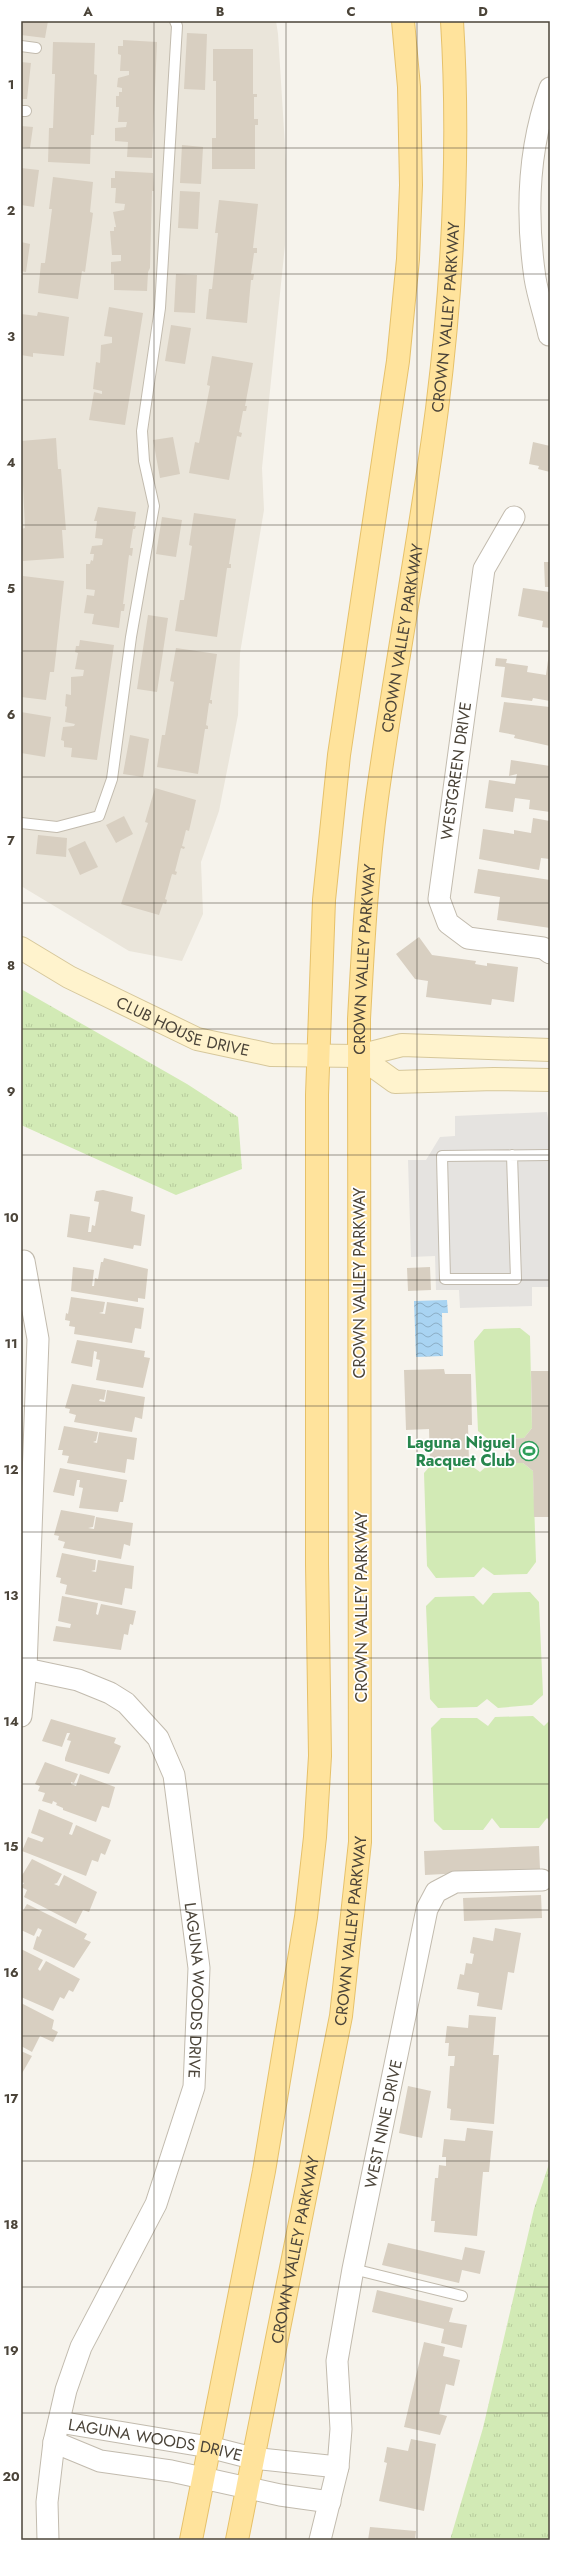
<svg xmlns="http://www.w3.org/2000/svg" width="571" height="2561" font-family="Jost,sans-serif">
<defs>
<pattern id="grass-tufts" width="24" height="20" patternUnits="userSpaceOnUse"><rect width="24" height="20" fill="#d2eab5"/><path d="M3 7l-1-3M5 7V3M7 7l1-3M15 17l-1-3M17 17v-4M19 17l1-3" fill="none" stroke="#b6ca9c"/></pattern>
<pattern id="water-waves" width="16" height="10" patternUnits="userSpaceOnUse"><rect width="16" height="10" fill="#a9d4f2"/><path d="M0 5q4-4 8 0t8 0" fill="none" stroke="#8caec5"/></pattern>
</defs>
<rect width="100%" height="100%" fill="#f6f3ec"/>
<path fill="#eae5da" d="M21 21H276L278 34 286 162 285 245 262 468 264 510 240 653 238 715 219 811 201 862 203 914 182 961 129 951 21 886Z"/>
<path fill="url(#grass-tufts)" d="M21 989 187 1084 238 1117 242 1169 176 1195 21 1125Z
M550 2161V2540H450L483 2428 534 2209Z"/>
<path fill="#d2eab5" d="M520 1328 530 1336 532 1428 524 1438 489 1440 478 1431 474 1341 484 1329Z
M509 1463H523L533 1471 536 1562 527 1574 494 1575 483 1567 474 1577 436 1578 427 1566 424 1473 431 1465 469 1464 480 1472 489 1464Z
M530 1592 539 1602 543 1695 532 1705 498 1708 487 1699 477 1707 438 1708 430 1699 426 1606 435 1597 474 1596 483 1605 493 1593Z
M533 1716 544 1726 550 1720V1821L547 1818 539 1828H500L492 1818 483 1830H443L434 1821 431 1728 441 1718H477L488 1726 495 1717Z"/>
<path fill="#e5e3e0" d="M547 1112 550 1132V1287H532V1306L460 1308 459 1290H436L435 1256 411 1257 408 1160H426L440 1137 455 1136V1116Z"/>
<path fill="url(#water-waves)" d="M447 1300 448 1313H442L443 1356 416 1357 414 1301Z"/>
<path fill="#d8cfc1" d="M21 21H48L45 38 21 35Z
M187 33 207 34 205 90 184 89Z
M123 40 157 42 152 158 127 157 128 142 115 141V128L126 127 127 122H118L119 107H116V96H119V92H122V88L117 87 118 78 129 75V71H120L121 55 118 54V46H123Z
M53 42 95 43 94 74 97 75 94 135H91L90 164 48 162 49 128H53L55 74H52Z
M213 49H253V94H257V97H254V119H258V125H255V169H212V138H216V81H213Z
M21 62 31 63 27 99H21Z
M21 126 33 127 30 148 21 147Z
M182 145 203 147 201 184 180 183Z
M21 168 39 170 34 207 21 205Z
M115 171 153 173 154 191H152L150 268 148 272 147 291 114 290V274H111V262L121 261V255H112L110 231H114V227H116L113 212 124 210 125 204 115 203 116 188H111V178H115Z
M53 177 93 182 90 212 93 213 85 272 82 271 78 299 38 293 41 263H45L52 209H49Z
M180 191 200 192 198 229 178 228Z
M219 200 258 204 253 248H257V253H254L251 274H254L253 280H251L247 323 206 319 209 289H212L218 233H215Z
M21 242 30 244 26 272 21 271Z
M176 274 197 275 195 313 174 312Z
M109 307 143 313 125 425 89 420 94 392 102 394V391L93 389 96 362 100 363 101 345 112 343V337L104 336Z
M38 312 69 317 64 356 33 353V357L21 355V314L37 316Z
M171 325 191 328 185 364 165 361Z
M212 356 253 363 245 406H247L246 411H243L239 432 242 433 241 437 237 436 229 480 189 473 195 442 199 443 210 386 207 385Z
M173 437 180 474 160 478 153 440Z
M56 438 58 469H61L66 530H62L64 558 23 561 21 529 25 528 21 441Z
M533 442 550 446V472L538 469 539 466 529 464Z
M98 507 136 512 134 526H136L135 529H133L130 548H133L132 556 129 555 123 604H125L124 611H121L119 628 92 624 94 614 84 613 87 595 94 596 95 590 86 589V564H90L91 560 93 561 94 554H90L92 546 102 545 103 539 95 538 97 521H94Z
M194 513 236 519 229 564H231V568H227L217 637 175 631 180 600H184L192 546 189 545Z
M162 517 182 520 176 557 156 554Z
M544 562H550V587H545Z
M23 576 64 581 54 672H50L46 700 21 697Z
M523 588 550 592V628L542 627 543 621 518 616Z
M148 615 168 618 157 692 137 689Z
M80 640 114 645 97 760 71 757 72 748 64 747V741L61 740 63 727 74 726 75 724 65 722 67 707 65 706 66 694 71 695V677L83 676 84 670 75 669 78 653 75 652 76 646H79Z
M176 648 217 654 210 700H212V704L209 703 206 725 208 726V729H205L198 774 157 767 162 735H165L174 682 170 681Z
M549 653 550 701 533 698 532 701 501 697 505 667 495 666 496 658 507 659 506 663 528 666 527 672 546 675Z
M504 702 550 707V746L514 738 515 735 499 732Z
M21 712 51 717 45 757 21 753Z
M130 735 149 739 143 777 123 774Z
M511 760 550 766V812L529 809 530 800 515 798 513 812 485 808 489 780 515 784 517 774 509 776Z
M155 788 196 800 189 831 186 830 182 846 185 847 184 849 181 848 175 871 177 872 176 875 172 874 165 899 167 900 166 904 163 903 159 915 121 904 148 823 145 822Z
M124 816 133 834 116 843 106 825Z
M533 818 550 821V859L541 858 539 870 479 859 483 829 514 834V830L531 833Z
M38 835 67 838 66 857 36 854Z
M85 841 98 867 80 875 68 849Z
M478 869 550 880V928L497 920 500 897 474 893Z
M419 937 432 955 476 961 475 964 487 966V963L518 967 514 1002 492 999 491 1005 426 997 428 981 415 979 396 954Z
M103 1190 133 1197 131 1211 145 1215 141 1246 134 1245 133 1249 67 1237 70 1214 90 1217 88 1232H91L92 1225 95 1226 99 1202 94 1201 96 1191Z
M104 1258 148 1269 145 1299 138 1298V1302L71 1291 73 1267 94 1270 92 1286H94L95 1278 98 1279 101 1262H103Z
M430 1267 431 1290 408 1291 407 1268Z
M71 1297 105 1302 103 1312 99 1313 105 1314 107 1302 144 1308 141 1329 135 1328 132 1343 74 1334 75 1327 69 1326 70 1321 65 1320 66 1313 68 1314Z
M77 1340 145 1351 144 1357 150 1358 143 1388 96 1380 100 1360 96 1359 97 1352 94 1351 92 1367 71 1363Z
M444 1369 445 1374H471L472 1425H468L469 1462 430 1463 429 1429 406 1430 404 1370Z
M531 1371H550V1517H534L533 1471 523 1463H509L508 1439 524 1438 532 1428Z
M72 1384 106 1390 104 1400 100 1399 99 1401 105 1402 107 1390 145 1397 142 1419 135 1417 132 1432 74 1422 76 1415 69 1413 70 1409 65 1408Z
M64 1426 98 1432 96 1441 93 1442 97 1443 99 1432 137 1438 134 1460 127 1459 125 1473 67 1463 69 1456 62 1455 63 1450H58Z
M60 1468 127 1480 123 1502H120L118 1512 79 1508 83 1488 79 1487 80 1480H77L74 1496 53 1492Z
M61 1510 95 1516 93 1527 88 1528 94 1529 96 1517 133 1523 130 1546 124 1544 121 1559 63 1548 65 1542 58 1540 59 1536 54 1535Z
M62 1553 96 1560 95 1570 91 1571 96 1572 98 1560 134 1566 132 1589 125 1588 122 1605 65 1594 67 1585 60 1583 61 1578 56 1577Z
M62 1596 98 1603 96 1614 98 1615 101 1604 136 1611 133 1625 130 1624 128 1635 124 1634 121 1650 53 1641 56 1626 70 1628 71 1624 58 1621Z
M51 1719 116 1738 114 1743 121 1746 109 1774 65 1761V1758L71 1741 67 1740 70 1733H67L62 1747 42 1741Z
M45 1762 78 1774 74 1783 71 1782V1784L76 1786 80 1774 115 1787 109 1808 102 1806 96 1822 63 1810V1808L56 1805 57 1803 53 1801 52 1804 42 1801 45 1793 38 1791 40 1786 35 1784Z
M39 1809 73 1823 69 1834 72 1835 76 1825 111 1840 105 1855 101 1853 98 1862 92 1860 86 1876 22 1851 28 1837 42 1842 44 1838 31 1833Z
M539 1846 540 1869 425 1875 424 1851Z
M32 1859 62 1874 57 1883 54 1884 59 1886 64 1875 97 1892 89 1912 83 1910 76 1924 24 1897 27 1890 21 1887 24 1883 21 1882V1877Z
M541 1895 542 1918 464 1921 463 1898Z
M27 1904 87 1934 84 1939 91 1942 74 1968 33 1949 37 1936 39 1937 42 1930 38 1928 34 1936 21 1930V1914Z
M495 1928 521 1933 514 1973 508 1972 502 2010 477 2006 479 1993 457 1989 460 1974 464 1975 466 1963 472 1964 474 1954 470 1953 473 1937 493 1941Z
M21 1949 43 1960 38 1969 40 1971 46 1961 80 1979 73 1992 69 1990 64 1999 60 1997 53 2011 21 1997Z
M21 2003 54 2020 52 2029 58 2032 53 2042 40 2036 32 2052 21 2046Z
M469 2015 496 2017 493 2055H499L494 2124 450 2120 451 2109 447 2108 450 2066H454L455 2056H448L449 2043H445L447 2026 468 2028Z
M21 2051 32 2056 21 2075Z
M408 2086 431 2091 422 2138 399 2133Z
M467 2128 493 2131 489 2172H483L477 2236 434 2232 435 2221H431L435 2178H438L439 2165 446 2166V2157H442L444 2139 465 2141Z
M388 2243 462 2260 465 2247 485 2251 480 2274 462 2270 459 2283 382 2265Z
M377 2290 453 2308 449 2322 467 2325 462 2348 441 2343 444 2329 372 2312Z
M424 2342 445 2347 443 2356 460 2360 454 2386 446 2384 439 2414 447 2416 440 2435 404 2427Z
M411 2439 436 2444 424 2511 379 2501 387 2463 384 2462 387 2447 408 2451Z
M370 2527 416 2531 415 2540H368Z"/>
<g fill="none" stroke-linecap="round" stroke-linejoin="round">
<g stroke="#c2bbae" stroke-width="12">
<path id="lane" d="M21 46 36 48
M21 111H26
M21 823 57 827 99 816 112 779 131 637 154 506 144 461 142 431 160 308 177 26 175 21
M512 1155 516 1279H445L442 1156 550 1155
M353 2269 462 2296"/>
</g>
<g stroke="#c2bbae" stroke-width="23">
<g id="street">
<path d="M549 335C545 316 538 297 535 278 526 215 528 148 550 88"/>
<path d="M514 517 484 569 439 899 448 923 468 938 543 948 550 953"/>
<path id="s1" d="M26 1669 78 1680 110 1693 126 1703 158 1738 174 1775 199 1968 194 2087 156 2204 81 2347 66 2390 54 2442 47 2502 48 2540"/>
<path d="M21 1716 26 1669 38 1339 24 1261"/>
<path id="s2" d="M59 2422 209 2447 252 2458 338 2467"/>
<path d="M54 2442 100 2461 171 2471 280 2495 330 2502"/>
<path id="s3" d="M320 2540 338 2467 341 2429 337 2361 353 2269 427 1909 436 1892 455 1882 542 1880"/>
</g>
</g>
<g stroke="#d6c79b" stroke-width="24">
<g id="secondary">
<path id="s4" d="M21 948 69 977 197 1039 271 1055 359 1056 402 1045 550 1050"/>
<path d="M359 1056 395 1082 494 1079 550 1080"/>
</g>
</g>
<g stroke="#e6c16a" stroke-width="24">
<g id="primary">
<path d="M191 2540 264 2171 306 1917 315 1837 320 1756 317 1564V1095L324 900 339 755 398 361 408 259 411 185 409 87 403 21"/>
<path id="s5" d="M237 2540 341 2016 360 1842 359 1019C363 946 367 871 377 798 395 668 420 539 437 409 453 280 460 150 452 21"/>
</g>
</g>
<use href="#lane" stroke="#fff" stroke-width="10"/>
<use href="#street" stroke="#fff" stroke-width="21"/>
<use href="#secondary" stroke="#fff3cd" stroke-width="22"/>
<use href="#primary" stroke="#ffe39c" stroke-width="22"/>
</g>
<path fill="none" stroke="#4b4439" stroke-width="1" stroke-opacity="0.55" d="M154 21V2540M286 21V2540M417 21V2540M21 148H550M21 274H550M21 400H550M21 525H550M21 651H550M21 777H550M21 903H550M21 1029H550M21 1155H550M21 1280H550M21 1406H550M21 1532H550M21 1658H550M21 1784H550M21 1910H550M21 2036H550M21 2161H550M21 2287H550M21 2413H550"/>
<defs>
<g id="stadium-ring" transform="scale(1)"><circle r="9.5" fill="#fff" stroke="#2e9e5b" stroke-width="1.5"/><path d="M0-5a6.5 5 0 1 0 0 10a6.5 5 0 1 0 0-10ZM-3.5-1.8h7v3.6h-7Z" fill="#2e9e5b"/></g>
</defs>
<g fill-rule="evenodd">
<use href="#stadium-ring" x="529" y="1451"/>
</g>
<g text-anchor="middle" dominant-baseline="central" stroke-width="3.5" stroke-linejoin="round" paint-order="stroke">
<g font-size="16" fill="#4b4439" stroke="#fff">
<text stroke="none"><textPath href="#s5" startOffset="2240">CROWN VALLEY PARKWAY</textPath></text>
<text stroke="none"><textPath href="#s5" startOffset="1916">CROWN VALLEY PARKWAY</textPath></text>
<text transform="translate(456 771) rotate(-82)">WESTGREEN DRIVE</text>
<text stroke="none"><textPath href="#s5" startOffset="1592">CROWN VALLEY PARKWAY</textPath></text>
<text stroke="none"><textPath href="#s4" startOffset="181">CLUB HOUSE DRIVE</textPath></text>
<text transform="translate(359 1283) rotate(-90)">CROWN VALLEY PARKWAY</text>
<text transform="translate(361 1607) rotate(-90)">CROWN VALLEY PARKWAY</text>
<text stroke="none"><textPath href="#s5" startOffset="620">CROWN VALLEY PARKWAY</textPath></text>
<text stroke="none"><textPath href="#s1" startOffset="411">LAGUNA WOODS DRIVE</textPath></text>
<text stroke="none"><textPath href="#s3" startOffset="423">WEST NINE DRIVE</textPath></text>
<text stroke="none"><textPath href="#s5" startOffset="296">CROWN VALLEY PARKWAY</textPath></text>
<text stroke="none"><textPath href="#s2" startOffset="98">LAGUNA WOODS DRIVE</textPath></text>
</g>
<g font-size="16" font-weight="bold" fill="#27864d" stroke="#fff" text-anchor="end">
<text x="515" y="1442">Laguna Niguel<tspan x="515" dy="18">Racquet Club</tspan></text>
</g>
</g>
<rect width="571" height="2561" fill="none" stroke="#ffffff" stroke-width="44"/>
<rect x="22" y="22" width="527" height="2517" fill="none" stroke="#4b4439" stroke-width="1.5"/>
<g font-size="13" text-anchor="middle" font-weight="bold" fill="#4b4439">
<text x="88" y="16">A</text>
<text x="220" y="16">B</text>
<text x="351" y="16">C</text>
<text x="483" y="16">D</text>
<text x="11" y="89">1</text>
<text x="11" y="215">2</text>
<text x="11" y="341">3</text>
<text x="11" y="467">4</text>
<text x="11" y="593">5</text>
<text x="11" y="719">6</text>
<text x="11" y="845">7</text>
<text x="11" y="970">8</text>
<text x="11" y="1096">9</text>
<text x="11" y="1222">10</text>
<text x="11" y="1348">11</text>
<text x="11" y="1474">12</text>
<text x="11" y="1600">13</text>
<text x="11" y="1726">14</text>
<text x="11" y="1851">15</text>
<text x="11" y="1977">16</text>
<text x="11" y="2103">17</text>
<text x="11" y="2229">18</text>
<text x="11" y="2355">19</text>
<text x="11" y="2481">20</text>
</g>
</svg>
